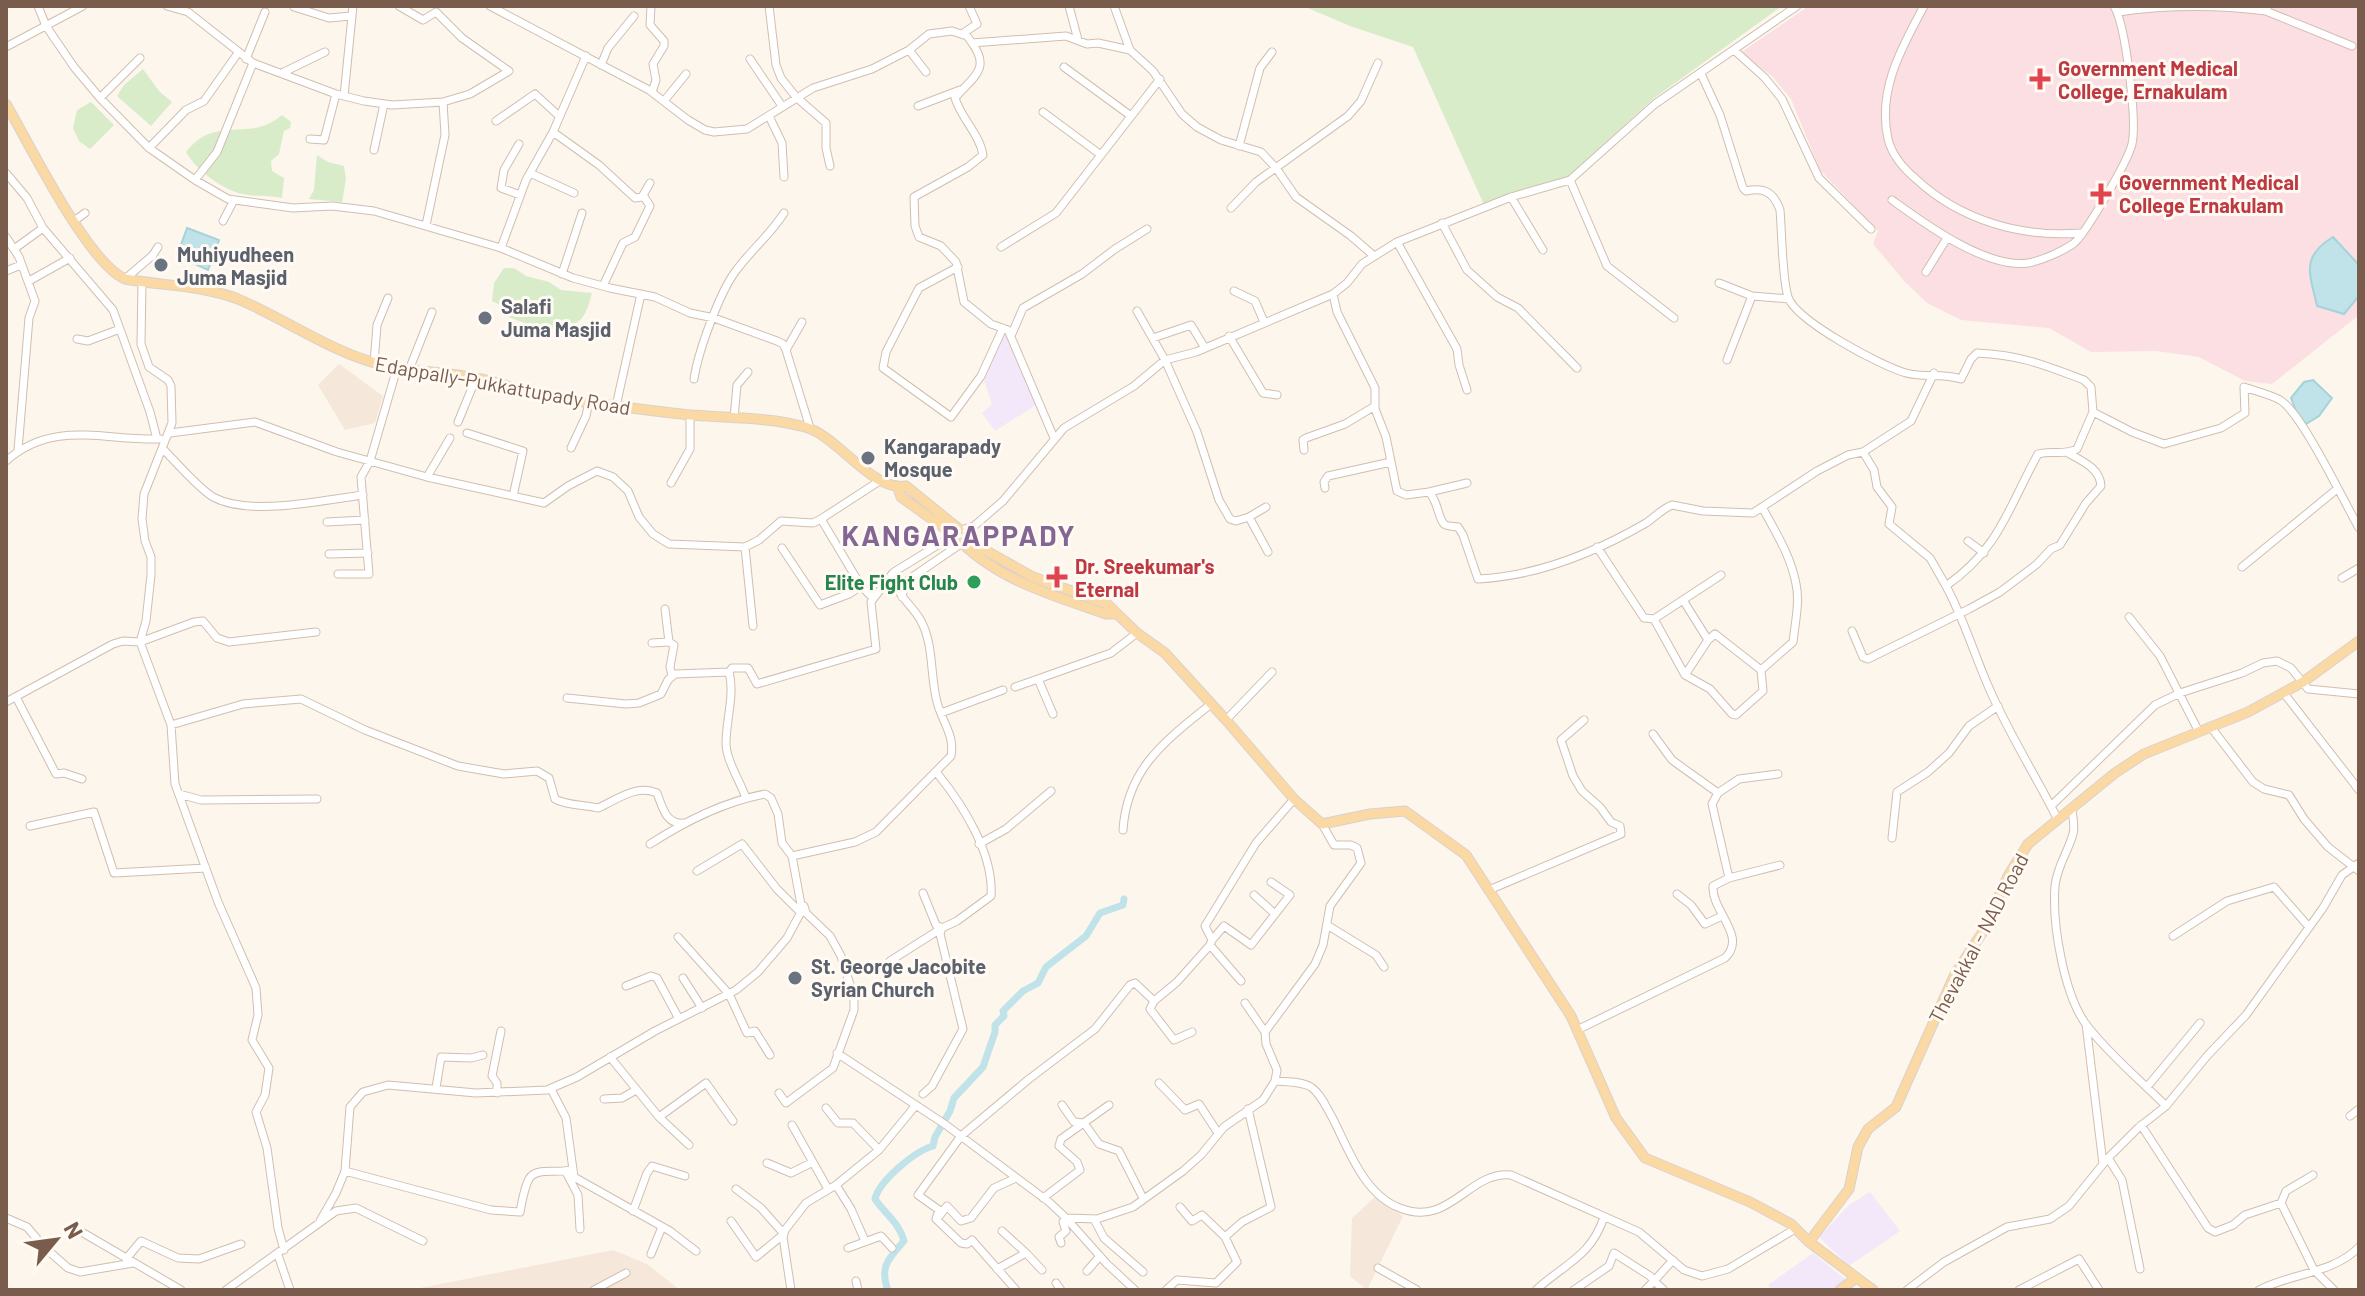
<svg xmlns="http://www.w3.org/2000/svg" width="2365" height="1296" font-family="Barlow,sans-serif">
<rect width="100%" height="100%" fill="#fdf6ec"/>
<path fill="#f5e8da" d="M339 364 383 396 375 423 345 430 318 385Z
M1375 1197 1403 1216 1367 1290 1350 1276 1352 1218Z
M613 1250 647 1264 680 1290H410Z"/>
<path fill="#f3e8fa" d="M1008 333 1039 403 995 431 982 413 992 404 983 378 1002 336Z
M1870 1192 1900 1231 1849 1266 1819 1237 1849 1205Z
M1813 1253 1846 1280 1834 1290H1772L1768 1285Z"/>
<path fill="#fbdfe3" d="M1809 6H2359V315L2272 384 2245 381 2199 357 2156 351 2091 352 2049 328 1961 320 1927 303 1905 282 1873 244 1878 231 1820 170 1791 99 1772 76 1740 53Z"/>
<path fill="#d8ecc9" d="M1303 6H1782L1653 99 1568 177 1485 207 1413 47 1350 26Z
M143 69 159 91 172 102 151 126 117 96 124 85Z
M91 102 114 125 90 149 79 141 73 128 77 110Z
M282 115 291 122 290 128 284 131 279 154 271 161 272 171 284 178 282 198C269 195 256 197 243 194 224 191 195 169 186 152 216 113 248 144 282 115Z
M317 155 328 162 344 166 346 179 342 202 309 199 314 190Z
M504 268H514L526 276 549 282 561 290 592 293C590 300 587 312 582 318 563 338 527 325 506 316L500 305 492 301 494 283Z"/>
<path fill="#bfe3e8" stroke="#a5d3da" stroke-width="2" d="M187 228 219 240 208 270 177 256Z
M2333 237 2359 265V296L2344 314 2317 306C2310 274 2300 257 2333 237Z
M2313 380 2332 398 2319 416 2306 424 2296 411 2291 398 2304 382Z"/>
<g fill="none" stroke-linecap="round" stroke-linejoin="round">
<path stroke="#bfe3e8" stroke-width="7" d="M888 1290C879 1267 889 1258 904 1241 899 1222 885 1214 875 1199 879 1181 915 1151 933 1146L935 1137 950 1111 954 1098 983 1067 995 1032V1025L1004 1016 1003 1011 1023 991 1038 983 1046 967 1086 936 1100 913 1123 905 1124 899"/>
<g stroke="#d1beb0" stroke-width="9">
<path id="minor" d="M38 6 46 26 74 67 100 98 149 148 195 180 228 199 293 208 332 206 374 211 501 248 573 278 610 288 655 297 690 313 714 318 777 341 783 344 786 350
M167 6 188 12 253 63 336 94 364 101 392 105 443 102 470 94 509 71 462 38 436 12 423 20 399 6
M490 6 649 90 688 120 705 130 714 132 747 129 813 88 872 69 909 50 929 34 952 31 967 36 972 43 1066 36 1087 44 1098 43 1130 50 1153 71 1182 114 1197 127 1221 140 1261 152 1276 168 1296 197 1351 236 1374 256
M651 6 650 25 664 41V46L653 64 656 80 652 92
M769 6 776 65 781 78 796 97 826 123V148L830 166
M1069 6 1078 40
M1114 6 1130 50
M1924 6C1902 47 1877 90 1888 139 1892 155 1904 169 1916 179 1960 220 2021 238 2081 233
M2268 6 2266 11 2352 46
M294 7 329 18 351 16
M2118 12C2166 5 2218 5 2266 11
M962 34 977 24 969 6
M972 43C992 70 971 78 955 98 961 118 980 135 983 155L968 167 914 197 915 226 919 237 941 246 956 262 964 302 991 324 1008 330 1054 438
M6 47 83 6
M909 50 926 72
M1734 50 1765 78 1782 99 1819 178 1871 229
M246 59 265 12
M750 59 782 106
M601 65 608 48 634 16
M1064 67 1131 116
M282 73 325 52
M1701 74 1720 115 1743 188 1746 191C1765 187 1774 193 1780 210 1782 233 1782 277 1788 297 1796 321 1881 366 1906 373 1925 378 1942 373 1961 379L1971 359 1977 353C2021 355 2044 365 2084 380L2091 387 2093 412 2077 449C2061 456 2053 450 2038 454 2008 508 2000 548 1946 586 1964 619 1974 654 1989 688 2009 734 2036 776 2058 820
M344 96 353 6
M100 98 140 58
M664 101 686 74
M918 106 960 90
M1043 112 1101 155
M769 116 782 143 784 177
M496 121 535 94 559 116
M553 132 599 165 635 198 642 197 650 183
M310 139 324 140 336 94
M519 144 504 170 501 188 520 195
M1239 146 1260 68 1272 52
M149 148 186 110 204 101 238 53
M374 150 384 104
M6 173 27 198 43 228 113 310 150 412 157 439
M530 173 574 193
M195 180 217 152 253 63
M1570 180 1607 266 1674 318
M1511 197 1543 250
M1892 200C1924 223 1986 269 2028 263 2043 260 2061 252 2073 244 2085 235 2128 161 2132 144 2137 121 2126 26 2114 6
M1231 208 1256 182 1348 116 1361 101 1378 63
M74 221 85 213
M223 221 234 200
M1442 223 1467 270 1497 297 1518 308 1577 368
M426 225 445 135 443 102
M6 237 19 257 35 301 29 318 18 450
M1397 242 1457 349 1459 365 1467 390
M1001 247 1056 213 1160 79
M501 248 526 180 553 132 586 56
M14 249 43 228
M958 267 919 288 886 352 883 368 951 417 981 376 1003 328
M6 271 21 265
M1926 272 1947 238
M562 274 582 213
M125 279 153 255 158 247
M29 281 70 258
M142 282 141 344 149 367 168 380 171 386 172 423 144 494 142 519 145 541 151 557V575L146 621 140 642 171 725 175 784 218 902 256 988 258 1015 252 1040 269 1068 265 1095 256 1112 267 1148 278 1228 284 1250
M1719 283 1752 296 1789 299
M603 286 623 243 635 237 650 206 643 195
M1234 291 1255 301 1264 322
M1333 294 1337 312 1375 388V409L1386 437 1397 491 1406 495 1429 492C1438 501 1438 518 1444 524 1448 527 1453 526 1458 527L1463 535 1478 579C1536 576 1596 552 1646 523 1655 517 1662 509 1672 505L1703 511 1753 513 1817 471 1848 455 1863 452 1874 470 1877 487 1892 507 1889 524 1930 558 1946 586
M1137 311 1165 360 1197 432 1219 500 1230 519 1236 521 1249 517 1266 507
M802 322 786 350 810 428
M1011 336 1023 308 1082 274 1115 249 1147 229
M1229 336 1263 393 1277 395
M1153 338 1191 325 1205 348
M77 339 88 341 120 329
M1727 360 1752 296
M374 363 377 325 388 298
M409 370 432 312
M694 379C698 352 719 294 735 272 750 251 770 235 784 213
M616 406 641 294
M2093 412 2132 432 2164 444 2221 428 2245 413 2244 387C2255 391 2269 394 2280 400 2302 413 2344 502 2359 528
M734 418 737 385 748 372
M458 422 476 378
M170 433 255 422 337 452 427 477 544 503 568 486 597 471 613 477 628 491 639 517 653 534 669 544 745 547 759 540 781 521 813 523 821 519 881 480
M467 433 523 451 513 496
M571 448 586 416 589 401
M163 449C175 461 199 489 213 497 250 517 322 500 363 495
M1304 450 1303 440 1306 438 1345 424 1375 406
M1863 452 1911 421 1934 373
M6 461C54 419 104 441 160 439
M427 477 450 438
M671 483 690 449V416
M1325 488 1324 482 1328 476 1391 462
M1429 492 1467 483
M1249 517 1268 552
M821 519 861 586 873 598
M327 522 365 520
M974 526 1003 501 1064 428 1134 386 1165 360 1196 352 1333 294 1347 283 1362 264 1397 242 1511 197 1570 180 1655 104 1797 6
M964 529 974 526 968 534
M1968 541 1984 553
M745 547 753 626
M1597 547 1644 618 1654 619 1721 575
M782 548 820 605 849 594 861 586
M329 554 368 553
M2242 567 2337 489
M338 574H369L361 477 370 461 397 368
M2342 578 2359 568
M902 597 905 582 962 543
M1683 600 1708 640 1685 675
M665 609 669 642 674 645 670 667 672 676
M2129 617 2160 656 2199 732
M1654 619 1685 675 1710 689 1732 714 1736 715 1763 691 1761 670 1715 634 1708 640
M1852 631 1863 657 1868 659 1969 609 2000 592 2037 564 2051 549 2060 545 2086 503 2101 486C2100 468 2082 461 2068 453
M652 643 669 642
M1761 670 1793 642C1795 623 1800 602 1796 584 1791 556 1775 531 1762 507
M729 672 732 668H748L757 684 876 649 871 602 892 574
M1015 687 1038 679
M2283 692 2359 790
M16 697 56 774 64 773 82 779
M567 698 626 704 639 703 661 694 668 680 675 674 729 672C735 694 726 720 726 743 726 760 740 781 746 798
M6 702 113 644 123 641 140 642 194 622 203 621 217 638 229 642 316 632
M941 713 1003 690
M1053 714 1038 679 1111 653 1137 633
M1226 720 1272 672
M171 725 243 704 301 699 365 730 458 766 504 774 537 771 549 778 555 799C567 806 583 804 598 808 617 800 635 784 657 793 662 806 666 825 683 823
M2210 726 2253 782 2264 789 2289 795 2304 819 2328 847 2359 871
M1653 734 1672 760 1718 793 1712 804 1729 878
M1718 793 1739 779 1778 774
M179 794 201 800 317 799
M2051 806 2155 705 2180 693 2242 673 2263 663 2277 661 2291 668 2308 689 2359 694
M2072 810C2073 817 2075 827 2073 834 2068 852 2057 866 2055 886 2052 924 2064 997 2088 1027 2111 1056 2140 1080 2166 1106
M30 826 94 812 114 873 206 868
M1123 830C1127 768 1166 740 1211 704
M1892 838 1897 792 1928 772 1949 753 1969 726 1998 706
M979 844 1006 829 1051 791
M792 856 855 842 876 832 951 756C955 735 942 722 937 702 930 676 934 645 921 621 912 604 893 594 894 572L954 535
M697 871 742 844 777 889 801 913
M1489 890 1621 834 1620 826 1611 822 1600 807 1582 791 1573 776 1561 740 1584 720
M1677 894 1691 905 1705 924 1722 916
M1254 895 1275 914
M1327 925 1376 955 1384 967
M2173 936 2227 901 2274 887 2309 927
M678 937 729 994 747 1033 755 1031 770 1055
M1212 940 1224 926 1251 945 1290 895 1271 882
M1210 945 1241 981
M890 961 942 928 936 925 923 893
M683 978 702 1008
M626 986 651 976 657 978 679 1019
M1245 1003 1265 1032
M2086 1024 2103 1164
M1577 1030 1725 958C1748 936 1711 911 1713 886L1729 878 1780 865
M1192 1032 1174 1040 1150 1009 1154 1001 1177 982 1210 945 1212 940 1205 926 1256 843 1294 799
M837 1053 946 1125 1049 1202 1066 1218 1097 1219 1133 1207 1183 1171 1201 1155 1224 1127 1263 1100 1275 1081 1277 1070 1266 1044 1265 1032 1315 964 1323 945 1330 906 1361 863 1357 848 1351 845H1334L1322 824
M610 1057 659 1117 689 1145
M1275 1081C1286 1082 1301 1081 1311 1087 1321 1094 1326 1107 1332 1117 1348 1148 1364 1195 1400 1208 1450 1228 1468 1171 1511 1175L1639 1232 1684 1270 1702 1276 1728 1269 1795 1229
M1159 1083 1185 1110 1199 1104 1218 1133
M2147 1087 2200 1023
M436 1088 441 1057 471 1058 483 1055
M551 1089 566 1118 574 1177 670 1231 696 1251
M497 1093V1083L492 1076 501 1031
M779 1093 786 1103 833 1068 854 1010V997L841 956 830 936 806 913 804 906
M923 1094 932 1086 963 1029 940 934 942 928 957 921 991 896C994 854 963 805 937 773
M604 1099 622 1098 636 1090
M1062 1105 1074 1122 1084 1123 1099 1144 1119 1151 1143 1198
M826 1108 838 1123H853L879 1150
M2350 1116 2359 1109
M659 1117 706 1083 733 1121
M792 1125 828 1189
M2141 1125 2208 1228 2215 1232 2233 1225 2245 1215 2281 1203
M2108 1158 2122 1180 2140 1269
M767 1163 791 1173 811 1163
M345 1171 491 1210 520 1212C522 1202 524 1188 529 1179 536 1166 560 1175 573 1169
M567 1174 578 1195 580 1229
M2313 1175 2286 1191 2281 1203 2314 1270 2334 1290
M836 1185 851 1209 865 1241
M1043 1198 1080 1170 1077 1162 1059 1146 1061 1139 1109 1105
M1180 1207 1192 1221 1202 1215 1225 1237
M633 1211 647 1173 652 1166 685 1176
M940 1215 947 1206 961 1221 971 1218 994 1188 1016 1178
M6 1218 27 1227 43 1246 68 1268 80 1272 133 1263
M1066 1218 1107 1264 1135 1290
M1094 1219 1104 1238 1143 1272
M320 1221 336 1193 345 1171 350 1107 363 1092 388 1085 476 1093 547 1090 577 1077 655 1031 736 990 758 972 787 938 802 910 792 856 782 843 778 814 771 798 765 794C723 802 686 821 650 844
M731 1221 756 1257 784 1234 761 1208 736 1189
M80 1231 181 1290
M1002 1231 1026 1253
M1061 1243 1059 1237 1066 1231 1063 1222 1066 1218
M848 1248 881 1236 892 1248
M651 1254 662 1227
M278 1255 290 1290
M126 1259 141 1241 178 1258 199 1259 241 1244
M1378 1268 1417 1290
M997 1269 1026 1253 1042 1270
M1087 1271 1100 1256
M856 1281 858 1290
M1056 1283 1061 1290
M226 1290 336 1211 356 1208 423 1241
M594 1290 626 1273
M791 1290 783 1237 785 1230 806 1203 836 1185 879 1150 916 1105
M1016 1290 972 1240 967 1244 961 1243 936 1219 939 1210 918 1195 961 1136 1029 1079 1095 1029 1130 985 1135 983 1154 1001
M1166 1290 1177 1280 1216 1283 1237 1262 1225 1237 1242 1222 1271 1207 1248 1109
M1536 1290C1564 1264 1591 1257 1604 1217
M1574 1290 1609 1266 1614 1253 1650 1276 1654 1281 1673 1260
M1645 1290 1654 1281 1664 1290
M1907 1290 1944 1262 2007 1227 2050 1219 2069 1206 2108 1158 2138 1128 2166 1106 2207 1056 2246 1015 2323 908 2342 875 2359 863
M2019 1290 2079 1259 2099 1290
M2259 1290C2291 1273 2333 1274 2359 1247"/>
</g>
<g stroke="#dad1cd" stroke-width="11">
<path id="major" d="M6 104C30 145 87 262 125 279 163 286 201 285 238 299 288 320 333 354 387 366 416 372 447 372 476 378 500 382 523 392 547 396 588 403 630 408 672 413 716 419 761 415 805 427 837 435 872 492 906 486L959 529
M898 488 901 497 954 535
M968 537 983 549 1033 577 1107 604 1137 633 1165 653 1226 720 1294 799 1322 824 1370 814 1405 811 1466 855 1571 1016 1616 1118 1645 1158 1750 1202 1791 1224 1809 1242 1873 1290
M962 543C1001 581 1055 596 1106 614H1115
M1809 1242 1849 1189 1858 1147 1868 1129 1896 1107 1955 974 1984 930 2008 876 2028 844 2115 773 2144 754 2248 712 2303 682 2359 641
M1840 1290 1856 1278"/>
</g>
<use href="#minor" stroke="#fff" stroke-width="7"/>
<use href="#major" stroke="#fbd9a5" stroke-width="9"/>
</g>
<g fill="#e0444e" stroke="#fffaf3" stroke-width="3">
<path d="M2036 67h8v8h8v8h-8v8h-8v-8h-8v-8h8z"/>
<path d="M2097 182h8v8h8v8h-8v8h-8v-8h-8v-8h8z"/>
<path d="M1053 565h8v8h8v8h-8v8h-8v-8h-8v-8h8z"/>
</g>
<g fill="#6b7280" stroke="#fffaf3" stroke-width="3">
<circle cx="161" cy="265" r="8"/>
<circle cx="485" cy="318" r="8"/>
<circle cx="868" cy="458" r="8"/>
<circle cx="795" cy="978" r="8"/>
</g>
<circle fill="#2e9e5b" stroke="#fffaf3" stroke-width="3" cx="974" cy="582" r="8"/>
<g text-anchor="middle" dominant-baseline="central" stroke-width="6" stroke-linejoin="round" paint-order="stroke">
<g font-size="20" font-weight="bold" fill="#be3a42" stroke="#fffaf3" text-anchor="start">
<text x="2058" y="68">Government Medical<tspan x="2058" dy="23">College, Ernakulam</tspan></text>
<text x="2119" y="182">Government Medical<tspan x="2119" dy="23">College Ernakulam</tspan></text>
<text x="1075" y="566">Dr. Sreekumar's<tspan x="1075" dy="23">Eternal</tspan></text>
</g>
<g font-size="20" font-weight="bold" fill="#5b616d" stroke="#fffaf3" text-anchor="start">
<text x="177" y="254">Muhiyudheen<tspan x="177" dy="23">Juma Masjid</tspan></text>
<text x="501" y="306">Salafi<tspan x="501" dy="23">Juma Masjid</tspan></text>
<text x="884" y="446">Kangarapady<tspan x="884" dy="23">Mosque</tspan></text>
<text x="811" y="966">St. George Jacobite<tspan x="811" dy="23">Syrian Church</tspan></text>
</g>
<g font-size="20" fill="#7a5c4d" stroke="#fffaf3">
<text transform="translate(503 385) rotate(10)">Edappally-Pukkattupady Road</text>
<text transform="translate(1978 938) rotate(-62)">Thevakkal - NAD Road</text>
</g>
<g font-size="20" font-weight="bold" fill="#27864d" stroke="#fffaf3" text-anchor="end">
<text x="958" y="582">Elite Fight Club</text>
</g>
<g font-size="28" font-weight="bold" letter-spacing="2" fill="#846695" stroke="#fffaf3">
<text x="959" y="535">KANGARAPPADY</text>
</g>
</g>
<rect width="2365" height="1296" fill="none" stroke="#7a5c4d" stroke-width="16"/>
<g transform="translate(56 1240) rotate(61)" stroke="#fffaf3" stroke-width="6" paint-order="stroke">
<path d="M0-6L14 30L0 20L-14 30Z" fill="#7a5c4d"/>
<text y="-12" font-size="22" font-weight="bold" text-anchor="middle" fill="#7a5c4d">N</text>
</g>
</svg>
